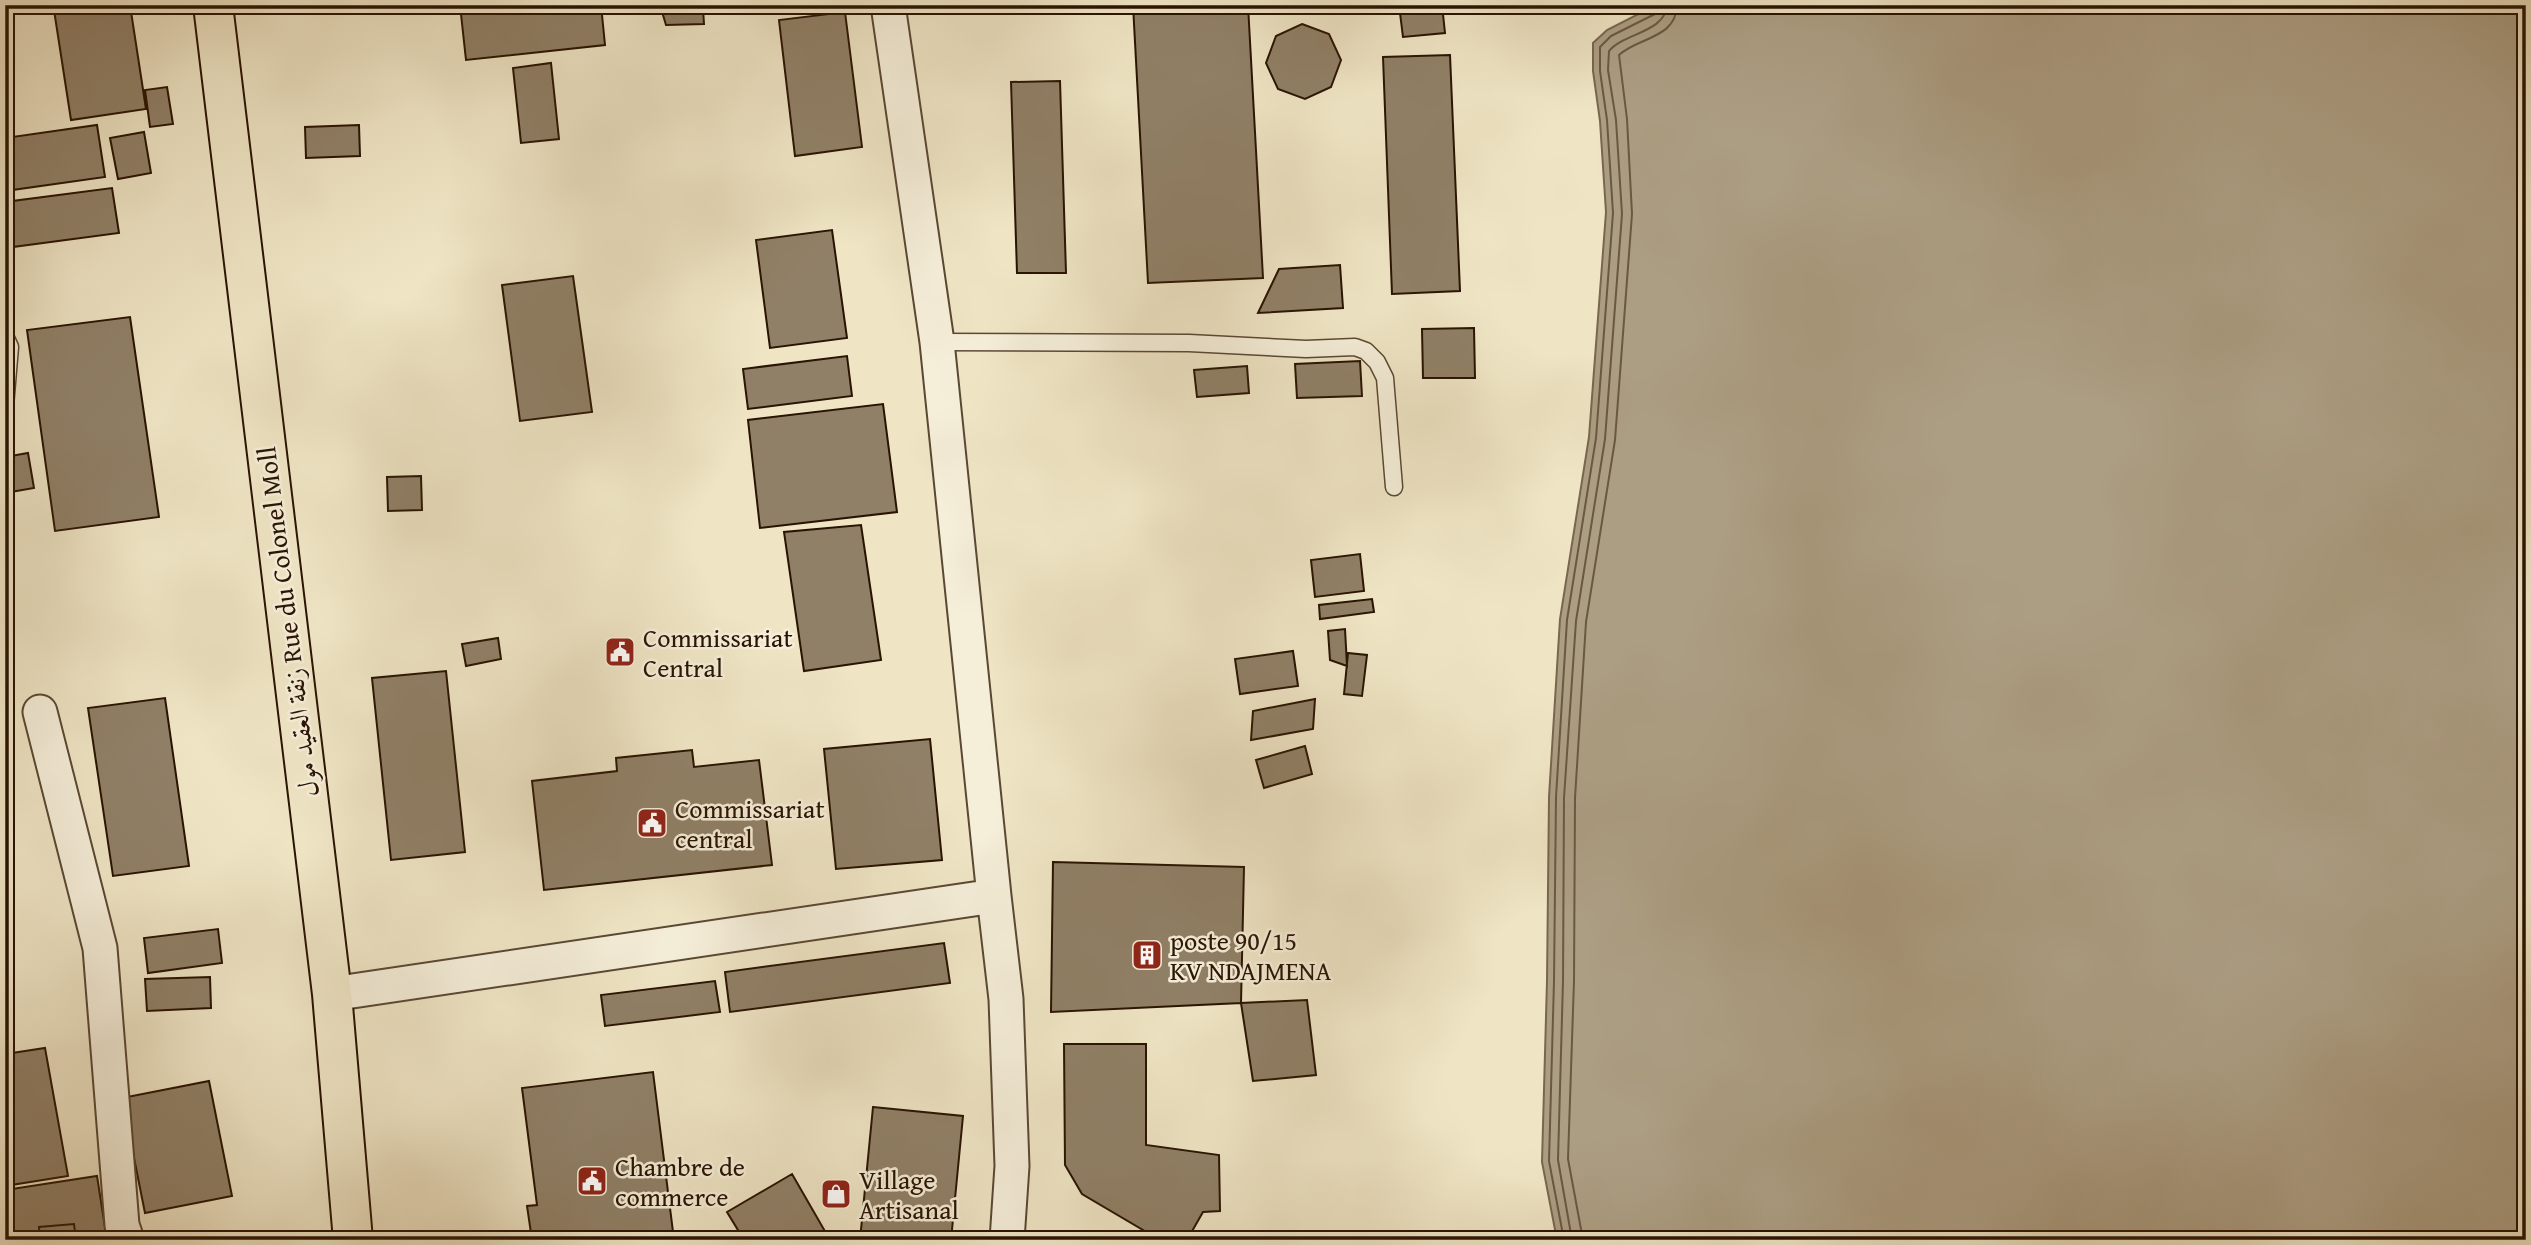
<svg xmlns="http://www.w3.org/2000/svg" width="2531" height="1245" font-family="'Gentium Book Plus',Amiri,serif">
<rect width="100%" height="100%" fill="#efe5c5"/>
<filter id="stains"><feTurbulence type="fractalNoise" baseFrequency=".00286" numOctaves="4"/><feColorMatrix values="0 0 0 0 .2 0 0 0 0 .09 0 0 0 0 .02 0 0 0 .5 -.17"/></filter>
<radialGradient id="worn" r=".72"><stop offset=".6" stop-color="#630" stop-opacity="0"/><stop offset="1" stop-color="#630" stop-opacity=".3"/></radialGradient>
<path fill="#ac9e83" stroke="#78664f" stroke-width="2" d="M1656 5H2526V1240H1557L1542 1162 1547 981 1549 797 1560 619 1589 437 1606 212 1600 121 1593 71V43L1607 30Z"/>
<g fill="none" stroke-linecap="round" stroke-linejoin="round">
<path stroke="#6a5842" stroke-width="2" d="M1564 1240 1549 1161 1554 981 1556 797 1567 620 1596 438 1613 213 1607 120 1600 71V47L1611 36 1655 14 1658 5
M1572 1240 1558 1160 1563 981 1564 798 1576 621 1605 439 1622 214 1616 120 1608 70 1609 51C1623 33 1665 33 1667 5
M1583 1240 1568 1159 1574 981 1575 798 1586 622 1615 440 1632 214 1627 119 1619 55C1638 37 1676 39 1677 5"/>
</g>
<path fill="#908067" stroke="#291302" stroke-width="2" d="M88 5H130L146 109 71 120 54 10Z
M460 5H601L605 45 466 60Z
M660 5H739L740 9H703L704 24 666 25Z
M1133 5H1248L1263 278 1148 283Z
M1399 5H1442L1445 33 1403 37Z
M845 12 862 147 795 156 779 20Z
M1302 24 1329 34 1341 60 1331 87 1305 99 1278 89 1266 63 1276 36Z
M1450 55 1460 291 1392 294 1383 57Z
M551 63 559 139 521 143 513 68Z
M1060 81 1066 273H1017L1011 82Z
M167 87 173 124 150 127 145 90Z
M97 125 105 177 5 191V138Z
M359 125 360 156 306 158 305 127Z
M144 132 151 173 118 179 110 138Z
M112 188 119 233 5 248V202Z
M832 230 847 338 770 348 756 240Z
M1340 265 1343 308 1258 313 1279 269Z
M573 276 592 412 520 421 502 285Z
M130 317 159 517 55 531 27 330Z
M1474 328 1475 378H1423L1422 329Z
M847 356 852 396 748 409 743 369Z
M1360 361 1362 396 1297 398 1295 364Z
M1247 366 1249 393 1197 397 1194 370Z
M883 404 897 512 760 528 748 420Z
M28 453 34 488 5 493V457Z
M421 476 422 510 388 511 387 477Z
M861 525 881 660 804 671 784 532Z
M1360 554 1364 591 1315 597 1311 560Z
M1372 599 1374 612 1320 619 1319 605Z
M1345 629 1347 666 1330 660 1328 631Z
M498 638 501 659 466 666 462 644Z
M1293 651 1298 686 1240 694 1235 659Z
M1348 653 1367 655 1362 696 1344 694Z
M446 671 465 852 391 860 372 678Z
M165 698 189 866 113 876 88 708Z
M1315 699 1313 729 1251 740 1253 711Z
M930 739 942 860 836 869 824 749Z
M1305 746 1312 774 1264 788 1256 760Z
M692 750 694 767 759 760 772 865 544 890 532 781 617 771 616 758Z
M1053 862 1244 867 1241 1003 1051 1012Z
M218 929 222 963 148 973 144 938Z
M944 943 950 983 730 1012 725 972Z
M5 957 12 1019H5Z
M210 977 211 1008 147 1011 145 979Z
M715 981 720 1012 605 1026 601 995Z
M1307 1000 1316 1075 1253 1081 1241 1003Z
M1064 1044H1146V1145L1219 1155 1220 1211 1203 1212 1187 1240H1160L1082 1194 1065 1165Z
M45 1048 68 1176 5 1186V1054Z
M653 1072 674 1240H532L527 1206 537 1205 522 1088Z
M209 1081 232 1196 145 1213 122 1098Z
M873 1107 963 1116 951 1240H860Z
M792 1174 830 1240H744L727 1212Z
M97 1176 107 1240H11L5 1190Z
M74 1224 76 1240H40L39 1227Z"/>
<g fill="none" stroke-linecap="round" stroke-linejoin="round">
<g stroke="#5a4833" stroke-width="19">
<path id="service" d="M5 336 10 347 5 406
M937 342 1189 343 1306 349 1355 347 1366 351 1377 362 1385 378 1394 487"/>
</g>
<g stroke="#5a4833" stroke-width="37">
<path id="minor" d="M888 5 937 342 994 896
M40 712 100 948 122 1225 127 1240
M332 994 994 896 1006 999 1012 1166 1007 1240"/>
</g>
<g stroke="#291302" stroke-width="42">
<path id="primary" d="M213 5 332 994 353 1240"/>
</g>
<use href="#service" stroke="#f5eed9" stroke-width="16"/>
<use href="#minor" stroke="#f5eed9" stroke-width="33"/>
<use href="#primary" stroke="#efe5c5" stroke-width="38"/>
</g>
<defs>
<g id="civic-square" transform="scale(1.575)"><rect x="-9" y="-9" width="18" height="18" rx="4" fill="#8f2418" stroke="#f5eed9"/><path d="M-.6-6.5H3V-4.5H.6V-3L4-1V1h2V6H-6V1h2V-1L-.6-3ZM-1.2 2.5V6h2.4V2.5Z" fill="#fff"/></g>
<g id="building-square" transform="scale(1.575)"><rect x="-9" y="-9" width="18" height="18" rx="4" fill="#8f2418" stroke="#f5eed9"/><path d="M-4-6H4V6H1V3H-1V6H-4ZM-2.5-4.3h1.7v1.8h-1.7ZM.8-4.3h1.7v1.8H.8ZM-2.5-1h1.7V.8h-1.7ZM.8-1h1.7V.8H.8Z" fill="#fff"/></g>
<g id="shop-square" transform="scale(1.575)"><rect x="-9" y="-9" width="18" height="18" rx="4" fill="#8f2418" stroke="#f5eed9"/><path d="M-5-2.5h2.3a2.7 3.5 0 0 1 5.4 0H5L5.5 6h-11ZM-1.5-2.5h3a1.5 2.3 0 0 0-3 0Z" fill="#fff"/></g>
</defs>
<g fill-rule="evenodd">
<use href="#civic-square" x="620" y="652"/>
<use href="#civic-square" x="652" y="823"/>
<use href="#building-square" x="1147" y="955"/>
<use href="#civic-square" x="592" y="1181"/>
<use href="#shop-square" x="836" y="1194"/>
</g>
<g text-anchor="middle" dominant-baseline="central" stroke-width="5" stroke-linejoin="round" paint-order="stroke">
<g font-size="26" fill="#291302" stroke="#f5eed9">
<text transform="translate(287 622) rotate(-97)">زنقة العقيد مول Rue du Colonel Moll</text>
</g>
<g font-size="26" fill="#291302" stroke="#f5eed9" text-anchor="start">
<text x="643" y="637">Commissariat<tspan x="643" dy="30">Central</tspan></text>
<text x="675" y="808">Commissariat<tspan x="675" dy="30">central</tspan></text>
<text x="1170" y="940">poste 90/15<tspan x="1170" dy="30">KV NDAJMENA</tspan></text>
<text x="615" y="1166">Chambre de<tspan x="615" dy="30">commerce</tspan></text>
<text x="859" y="1179">Village<tspan x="859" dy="30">Artisanal</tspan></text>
</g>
</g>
<rect width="2531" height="1245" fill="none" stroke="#efe5c5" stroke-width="28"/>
<rect x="7" y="7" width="2517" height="1231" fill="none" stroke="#291302" stroke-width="3.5"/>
<rect x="14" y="14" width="2503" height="1217" fill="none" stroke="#291302" stroke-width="2"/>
<rect width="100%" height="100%" filter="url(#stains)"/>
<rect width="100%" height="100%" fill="url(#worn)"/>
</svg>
